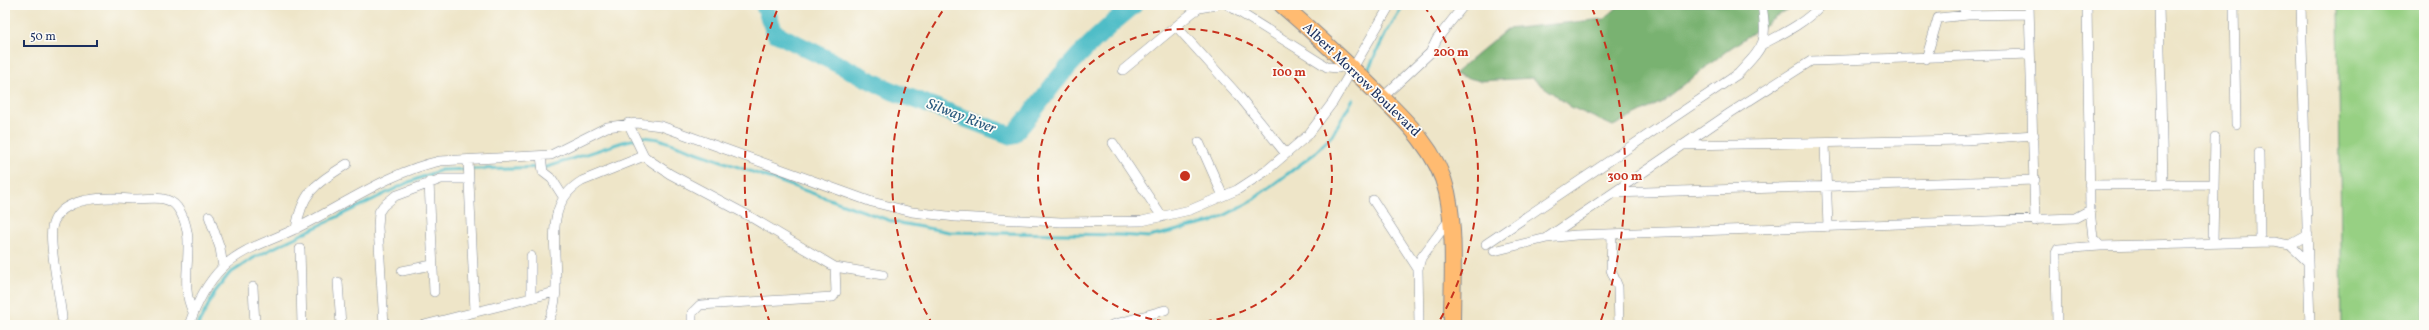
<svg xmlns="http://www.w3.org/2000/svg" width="2429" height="330" font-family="Vollkorn,serif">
<rect width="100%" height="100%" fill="#fdfcf7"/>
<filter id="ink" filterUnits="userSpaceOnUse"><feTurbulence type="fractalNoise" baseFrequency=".025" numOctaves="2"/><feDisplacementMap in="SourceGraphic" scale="8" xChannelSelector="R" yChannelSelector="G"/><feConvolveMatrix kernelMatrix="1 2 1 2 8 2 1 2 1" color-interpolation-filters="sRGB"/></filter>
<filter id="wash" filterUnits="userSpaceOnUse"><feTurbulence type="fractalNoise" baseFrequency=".012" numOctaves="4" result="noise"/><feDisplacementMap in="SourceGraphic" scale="16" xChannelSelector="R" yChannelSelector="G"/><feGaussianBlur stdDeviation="0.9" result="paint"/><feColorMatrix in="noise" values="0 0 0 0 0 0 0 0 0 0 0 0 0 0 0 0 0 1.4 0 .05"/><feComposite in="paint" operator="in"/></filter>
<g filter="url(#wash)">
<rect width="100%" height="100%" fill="#eee5c8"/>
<path fill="#97d083" stroke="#598070" d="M2338 5H2424V325H2342Z"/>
<path fill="#79b271" stroke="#4a7068" d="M1620 5H1794L1729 49 1662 102 1613 126 1571 107 1532 78 1480 81 1454 74 1507 29 1604 19Z"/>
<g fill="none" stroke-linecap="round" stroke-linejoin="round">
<path stroke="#50bdc7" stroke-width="3" d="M1369 68 1386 33 1404 5
M198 325 215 292 229 274 255 257 409 182 441 170 547 167 623 142 644 137 659 139 894 222 949 232 1119 235 1149 237 1212 222 1250 202 1314 154 1332 135 1353 99"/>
<path stroke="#50bdc7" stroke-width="18" d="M764 5 775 33 892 91 1012 136C1031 117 1044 95 1061 75 1084 49 1108 26 1134 5"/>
</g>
</g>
<g filter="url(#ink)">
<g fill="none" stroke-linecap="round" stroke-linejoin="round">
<g stroke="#848a93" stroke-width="10">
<path id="street" d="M1228 5 1327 67 1338 68 1348 65
M1961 5 1968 15
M2029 5 2035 221
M2159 5 2163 185
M2234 5 2236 124
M2301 5 2308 262
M1176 26 1239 96 1286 154
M1763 44C1784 33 1805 23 1821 5
M1926 59 1938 18 1968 15 2029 14
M1123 70 1192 13 1199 8 1216 5
M1382 98 1430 53 1437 39 1464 5
M628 123 644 156 652 162 670 174 749 216 835 267 836 292 833 297 700 305 692 313V325
M1199 142 1223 196
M1113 143 1162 217
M1825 144 1828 227
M1682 145 1966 140 2034 135
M2259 153 2260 241
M541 156 543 172 552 179 564 198
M468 160 475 311
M429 182 434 292
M2089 185 2214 184
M1613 193 1730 113 1811 61 2030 54
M1373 200 1418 269
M2090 210 2093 238 2100 246 2273 242 2290 245 2308 262 2310 325
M209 216 220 248 223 267
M296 229C302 191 316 184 347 164
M1612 235 1611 270 1618 287 1619 325
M1548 237 1613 193 2035 180
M2213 242 2215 137
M1486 244 1738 74C1764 46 1768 44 1762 5
M2290 245 2308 235
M300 249 302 325
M1494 251 1547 238 1576 235 2075 218 2090 210 2087 5
M531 256V297
M835 267 883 275
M402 271 432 265
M338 282 341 325
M253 287 255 325
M62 318C60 296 49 246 52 228 58 195 107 197 131 199 145 200 166 193 177 207 201 239 176 279 193 312
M189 325C196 305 207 283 222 268 243 247 272 241 297 228 342 206 391 171 440 161L551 155 607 127 637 123 661 126 872 202 912 212 956 217 1061 222 1142 221 1190 210 1237 190 1266 171 1308 135 1333 102 1390 5
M384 325 378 227 379 212 383 206 395 196 441 179H468
M424 325 555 292
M546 325C574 282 529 212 582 181L644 156
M1112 325 1165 310
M1419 325 1418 269 1421 258 1450 219
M2057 325 2056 253 2058 249 2100 246"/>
</g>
<g stroke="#848a93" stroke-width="18">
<path id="highway" d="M1282 5C1311 30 1338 55 1365 81 1397 113 1436 145 1447 192 1456 234 1452 282 1452 325"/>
</g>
<use href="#street" stroke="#fff" stroke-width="9"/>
<use href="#highway" stroke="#ffbb71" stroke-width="16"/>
</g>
</g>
<g fill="none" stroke="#c8321e" stroke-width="2" stroke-dasharray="7 5">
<circle cx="1185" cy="176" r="147"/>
<path d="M933 325A293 293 0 0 1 946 6M1424 6A293 293 0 0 1 1437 325"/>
<path d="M770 323A440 440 0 0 1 778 8M1592 8A440 440 0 0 1 1600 323"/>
</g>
<g text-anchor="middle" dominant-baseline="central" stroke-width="3.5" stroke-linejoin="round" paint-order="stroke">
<g font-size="14" fill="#1b2f5e" stroke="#fdfcf7">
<text transform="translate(1361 80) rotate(44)">Albert Morrow Boulevard</text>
</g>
<g font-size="15" font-style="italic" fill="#2b5a7e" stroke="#fdfcf7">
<text transform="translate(961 117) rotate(21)">Silway River</text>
</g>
</g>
<circle cx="1185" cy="176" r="6" fill="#c8321e" stroke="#fdfcf7" stroke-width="2"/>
<g font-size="12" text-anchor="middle" font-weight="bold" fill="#c8321e" stroke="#fdfcf7" stroke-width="3.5" stroke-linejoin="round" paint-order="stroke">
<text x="1451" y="56">200 m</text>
<text x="1289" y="76">100 m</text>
<text x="1625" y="180">300 m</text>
</g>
<rect width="2429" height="330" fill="none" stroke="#fdfcf7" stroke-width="20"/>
<path d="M24 40v6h73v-6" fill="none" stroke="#1b2f5e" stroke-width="2"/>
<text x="30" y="40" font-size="12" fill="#1b2f5e" stroke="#fdfcf7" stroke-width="3" paint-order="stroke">50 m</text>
</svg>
